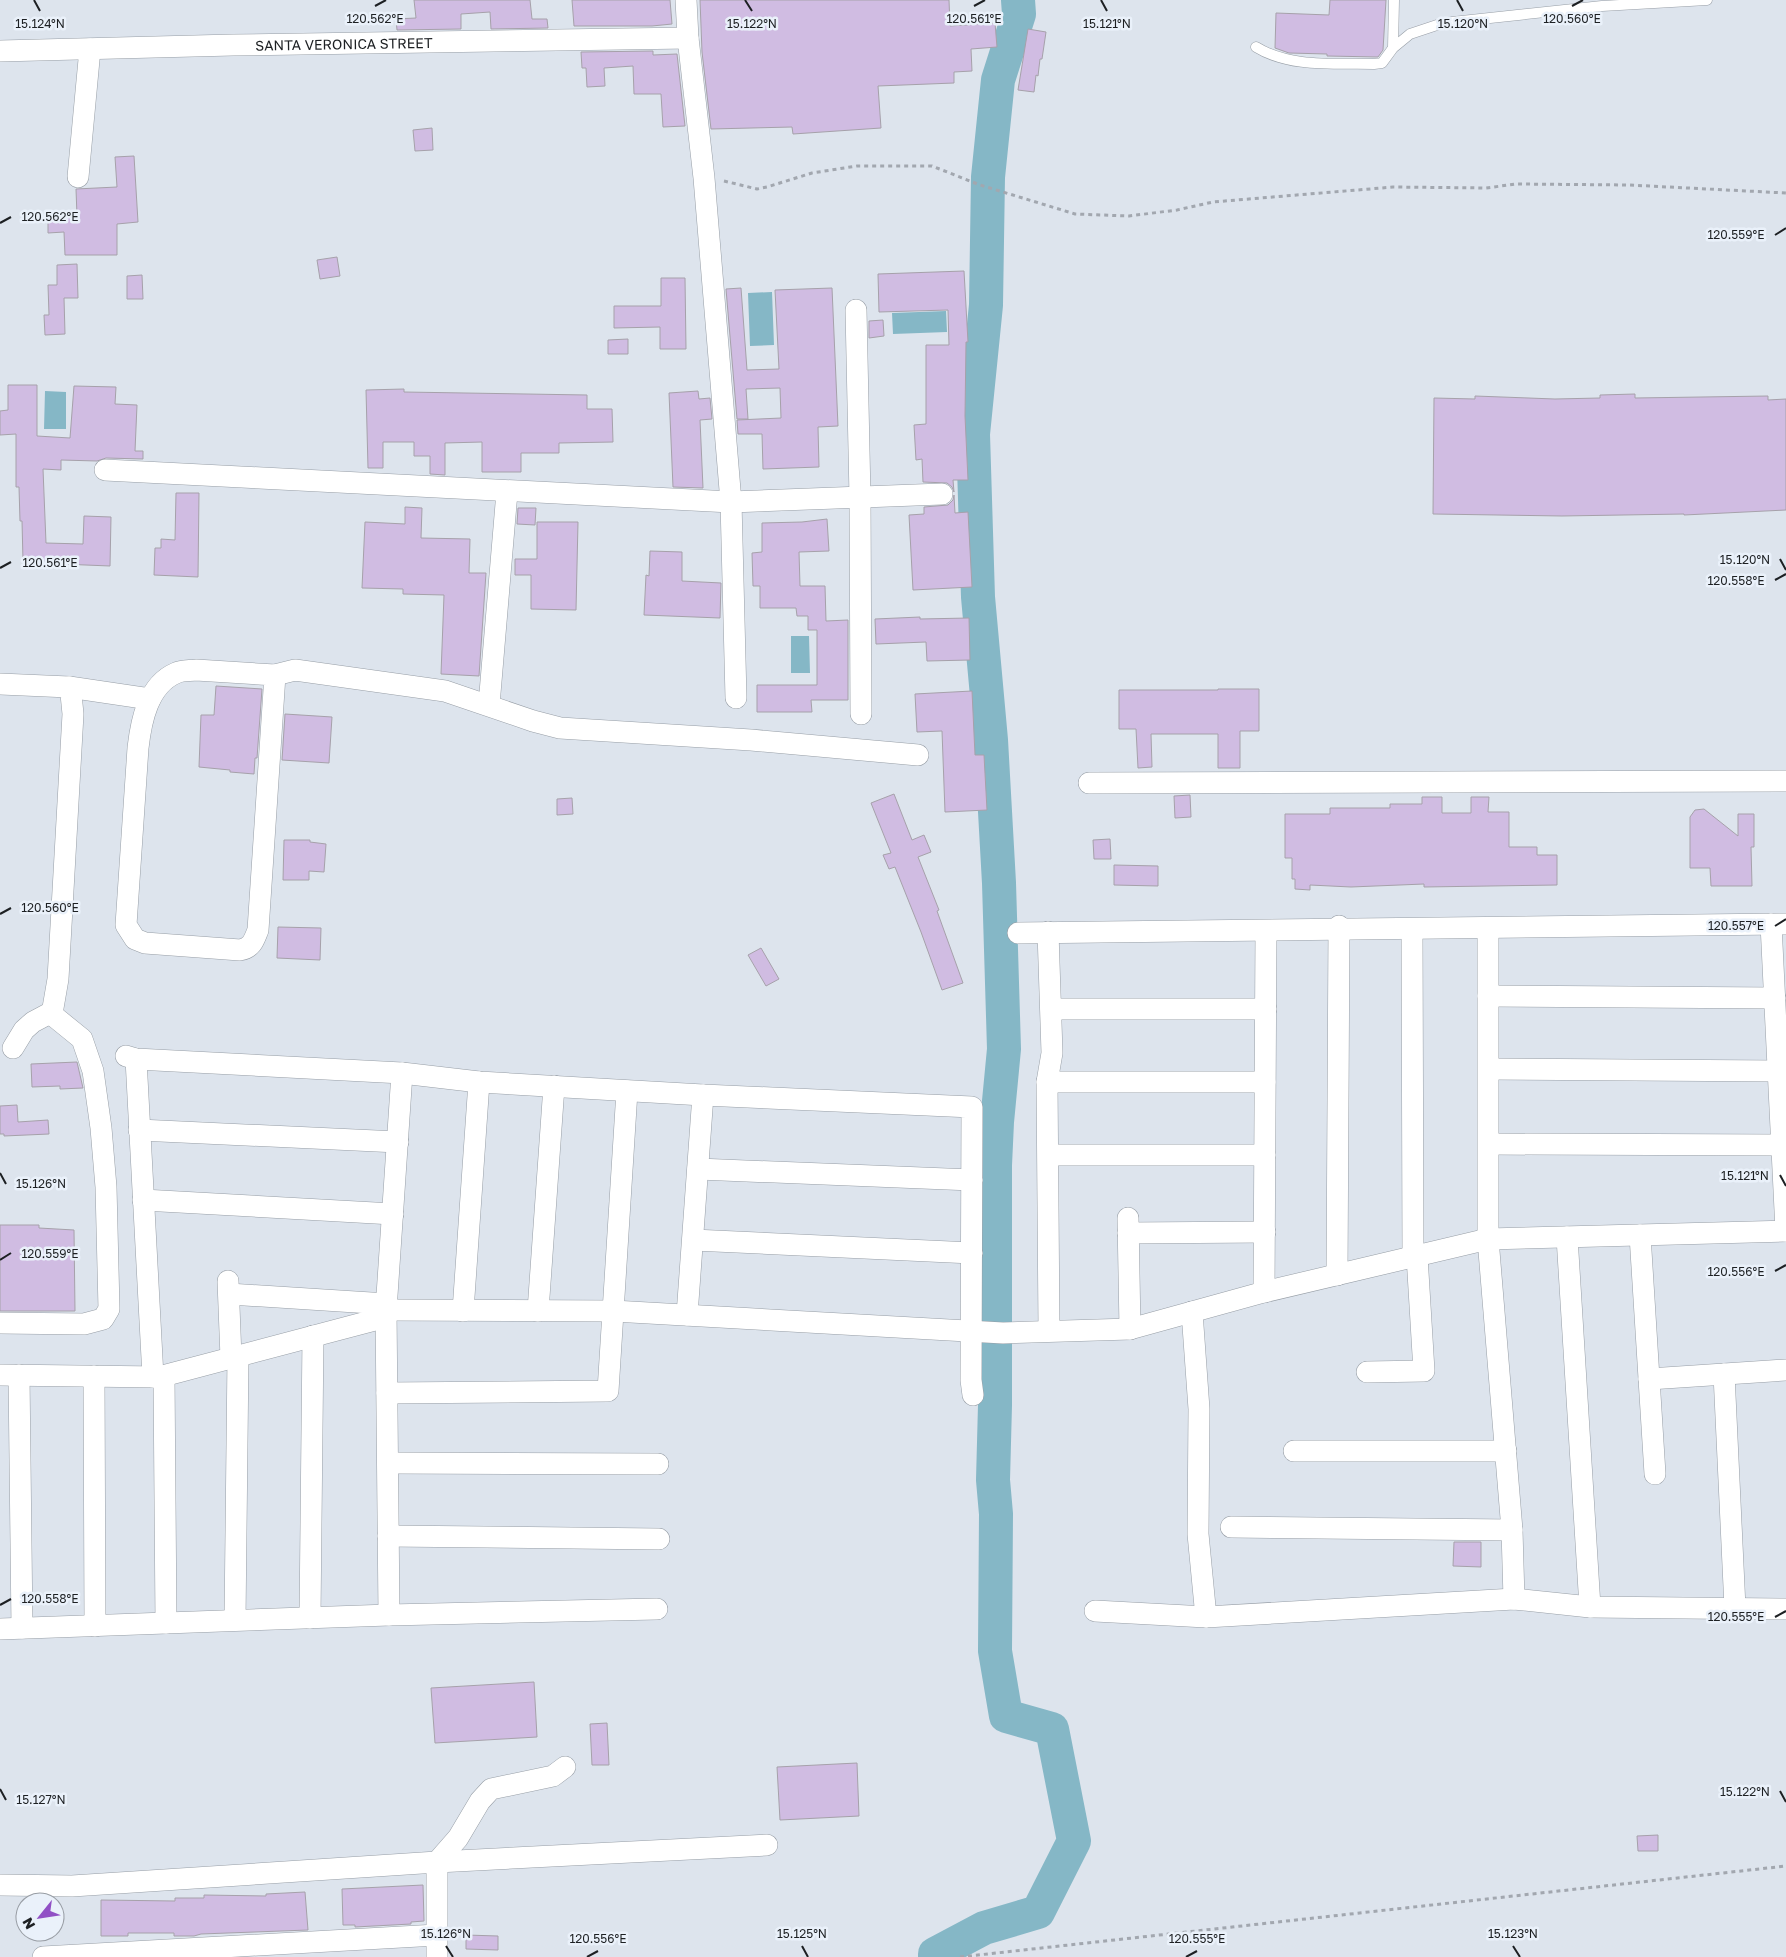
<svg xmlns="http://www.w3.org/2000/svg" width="1786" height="1957" font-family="'Golos Text',sans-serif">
<rect width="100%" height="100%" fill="#dde4ed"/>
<path fill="#85b7c6" d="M772 292 774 345 750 346 748 293Z
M946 311 947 332 893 334 892 313Z
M45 391 66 392V429H44Z
M791 636H809L810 673H791Z"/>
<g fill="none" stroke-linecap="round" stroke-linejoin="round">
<path stroke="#85b7c6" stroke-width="34" d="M935 1957V1954L984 1928 1038 1912 1074 1841 1052 1729 1006 1716 995 1651 996 1514 993 1480 995 1405V1165L997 1122 1004 1049 999 883 991 740 978 597 973 434 986 305 988 177 998 80 1019 14 1018 0"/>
</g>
<path fill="#d0bce2" stroke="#a6a1aa" d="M414 0H530L532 19H547L548 28 491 29 490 12 461 14V29L397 30 396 19 416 18Z
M572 0H670L672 24 652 26H574Z
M700 0H949L950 26 995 23 997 47 971 49 972 71 954 72V83L878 86 881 128 793 134 792 127 711 129 702 52Z
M1330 0H1386L1383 50 1378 57 1327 56V54L1289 53 1275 48 1276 13 1329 15Z
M1028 29 1046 32 1042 59H1040L1038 76 1036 75 1034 92 1018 90Z
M653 51V55L677 54 685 126 663 127 661 94H634L633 66 604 68 605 86 587 87 586 68H582L581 52Z
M432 128 433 150 415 151 413 130Z
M134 156 138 222 117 224V255H65L64 232 48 233V216H77L76 189 117 187 115 157Z
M337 257 340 276 320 279 317 260Z
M77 264 78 298H64L65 334 45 335 44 315H49L48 285H57V265Z
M964 271 968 342H966L965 416 968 480H953L954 492 952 487 947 483 923 482 922 459 916 460 914 425 926 424V345H949L948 310 879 312 878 274Z
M142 275 143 299H127V276Z
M661 278H685L686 349H660V327L614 328V306H661Z
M741 288 747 370 779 369 775 290 832 288 838 426 818 427 819 467 763 469 762 434H738L737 420 781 418 780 388 746 389 748 419H737L726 289Z
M883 320 884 336 869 338V321Z
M628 339V354H608V340Z
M8 385H37V436L70 438 74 386 116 387 115 404 137 405 135 451H143V459L106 458 97 461 61 460V470L43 469 46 543 83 544 84 516 111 517 110 566 61 564V561H23L22 521H20L19 487H16V434L0 435V411L8 410Z
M404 389V392L587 395V409H612L613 442 559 443V453H521V472H482V442L445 443V475L430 474V456H414V442H383V468H368L366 390Z
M698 391 699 399 710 398 712 419 700 420 703 488 673 487 669 393Z
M1635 394V398L1768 396V400L1786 399V510L1684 515V514L1562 516 1433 514 1434 398 1475 399V396L1555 399 1600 398V395Z
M176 493H199L198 577 154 575 155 548H161V539L175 540Z
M954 495 955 513 968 512 972 587 913 590 909 515 924 514V507L948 505 953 500Z
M405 507 422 508 421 538 470 539 469 573H486L479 676 441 674 444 595 403 594V589L362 588 365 522 405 524Z
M518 508H536L535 525 517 524Z
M827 519 829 551 799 552 800 586H825L826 621 848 620V700H811L812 712H757V685H817V630H808V616H797L796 608H760V586H753L752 553 762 552V523L802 522Z
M537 522H578L576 610 531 609V575H515V559H537Z
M650 551 682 552V581L721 583 720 618 644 615 646 575 649 576Z
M920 617V619L969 618 970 660 927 661 926 642 876 644 875 619Z
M216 686 262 689 257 758H255L254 774 230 772V770L199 767 201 715H214Z
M1218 689H1259V731H1240V768H1218V734H1151L1152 767 1138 768 1136 729H1119V690H1218Z
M972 691 975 755H984L987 810 945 812 942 731 917 732 915 694Z
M285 714 332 717 329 763 282 760Z
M894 794 912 840 924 835 931 852 918 857 939 910 937 911 963 983 942 990 921 932 895 867 889 869 883 855 891 853 871 803Z
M1190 795 1191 817 1175 818 1174 796Z
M1422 797H1442V813H1471V797H1489L1488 812H1509V847H1537V855H1557V885L1424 887V884L1351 887 1310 885V890L1295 889V879H1292V858H1285V814H1330V808H1390V804H1422Z
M572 798 573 814 557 815V799Z
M1704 809 1738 836V814H1754V847H1751L1752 886H1711L1710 868H1690V817L1695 810Z
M1110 839 1111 859H1094L1093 840Z
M284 840H310V842L326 844 324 872 309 871V880H283Z
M1114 865 1158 866V886L1114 885Z
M278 927 321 928 320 960 277 958Z
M761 948 779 979 766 986 748 955Z
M77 1062 83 1088 60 1089V1086L32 1087 31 1064Z
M17 1105 18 1122 48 1120 49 1134 4 1136V1134H0V1106Z
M0 1225H39V1228L74 1230 75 1311H0Z
M1454 1542H1481V1567L1453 1566Z
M534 1682 537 1737 435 1743 431 1688Z
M607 1723 609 1765H592L590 1724Z
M857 1763 859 1816 780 1820 777 1767Z
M1658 1835V1851H1638L1637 1836Z
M423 1885 424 1921 411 1922V1924L355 1927V1925H343L342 1889Z
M305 1892 308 1930 201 1934 194 1936H174V1933H128V1936H101V1900L175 1901V1898H204V1895L266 1896V1894Z
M466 1935 498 1936V1950L466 1949Z"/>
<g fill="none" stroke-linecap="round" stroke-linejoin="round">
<g stroke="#979ea6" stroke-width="11">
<path id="service" d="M1256 47C1290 68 1335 63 1374 64L1382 63 1393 48 1410 34 1443 23 1602 6 1707 0
M1393 48 1394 0"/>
</g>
<g stroke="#979ea6" stroke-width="22">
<g id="minor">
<path d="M686 0 688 38 704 178 731 502 736 698"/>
<path id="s1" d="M0 51 233 45 688 38"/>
<path d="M78 177 90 49"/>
<path d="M856 310 860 497 861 714"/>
<path d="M105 470 731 502 942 494"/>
<path d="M196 670 275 675 258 930C254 940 252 948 240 950L145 943 135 939 126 925 138 748C141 721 148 685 176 673 182 670 190 671 196 670Z"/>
<path d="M275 675 295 670 445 691 533 721 560 728 751 740 918 755"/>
<path d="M0 684 69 687 71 694 73 714 58 979 53 1008 50 1013 33 1022 24 1030 13 1048"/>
<path d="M69 687 150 699"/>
<path d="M489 705 507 492"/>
<path d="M1089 783 1786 781"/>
<path d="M1771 924 1786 1231"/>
<path d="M1488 928V1239L1512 1530 1514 1599"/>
<path d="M1412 929 1413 1257"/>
<path d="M1048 932 1052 1053 1047 1082 1049 1330"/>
<path d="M1018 933 1786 924"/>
<path d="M1488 996 1775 998"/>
<path d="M1051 1009H1266"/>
<path d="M126 1056 136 1059 402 1073 479 1082 703 1095 972 1107 971 1380 973 1395"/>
<path d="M136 1059 153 1377"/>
<path d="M1489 1069 1778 1071"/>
<path d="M1047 1082H1265"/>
<path d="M139 1130 398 1142"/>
<path d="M1489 1144 1782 1145"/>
<path d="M1049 1155H1265"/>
<path d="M698 1169 972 1180"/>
<path d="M143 1200 393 1214"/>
<path d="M1128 1218 1130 1329"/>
<path d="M1128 1233 1265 1232"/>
<path d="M1640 1235 1655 1474"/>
<path d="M1567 1237 1590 1607"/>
<path d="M693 1240 972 1253"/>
<path d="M1337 1275 1339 926"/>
<path d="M228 1281 231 1358"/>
<path d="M1264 1292 1266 931"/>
<path d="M229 1294 387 1304"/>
<path d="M386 1310 613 1311 1003 1333 1130 1329 1264 1292 1488 1239 1786 1231"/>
<path d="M463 1311 479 1082"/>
<path d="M538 1311 554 1086"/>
<path d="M1192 1312 1199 1409 1198 1534 1206 1617"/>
<path d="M687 1315 703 1095"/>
<path d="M0 1323 84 1324 103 1319 109 1309 106 1187 101 1128 93 1071 82 1039 50 1013"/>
<path d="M1367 1372 1424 1371 1417 1256"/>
<path d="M1724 1374 1735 1608"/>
<path d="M0 1375 159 1377 386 1317"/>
<path d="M19 1375 22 1628"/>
<path d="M94 1376 95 1626"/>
<path d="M164 1376 166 1623"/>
<path d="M1649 1379 1786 1370"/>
<path d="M387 1393 608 1391 627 1091"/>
<path d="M1294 1451H1506"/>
<path d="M388 1463 658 1464"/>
<path d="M1231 1527 1512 1530"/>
<path d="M388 1536 659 1539"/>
<path d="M1095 1611 1206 1617 1514 1599 1590 1607 1786 1609"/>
<path d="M389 1615 386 1310 402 1073"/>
<path d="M310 1618 313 1336"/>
<path d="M235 1620 238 1356"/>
<path d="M0 1629 389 1615 657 1609"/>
<path d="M0 1885 72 1886 437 1862 458 1838 480 1801 491 1789 553 1776 565 1767"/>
<path d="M43 1957 437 1935"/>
<path d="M437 1957V1862L767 1845"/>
</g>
</g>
<path stroke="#a2a7af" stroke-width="3" stroke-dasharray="4 4" stroke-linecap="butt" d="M724 181 757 189 767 187 812 173 857 166H932L980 185 1075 214 1129 216 1177 210 1213 202 1393 187 1486 188 1516 184 1629 185 1786 193
M960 1957 1786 1866"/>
<use href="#service" stroke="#fff" stroke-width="10"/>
<use href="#minor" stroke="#fff" stroke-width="21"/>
</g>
<path fill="none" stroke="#1d2023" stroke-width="2" d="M34 0 40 11M745 0 752 11M1101 0 1107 11M1457 0 1463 11M375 6 386 0M974 6 985 0M1572 6 1583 0M0 223 11 217M1775 235 1786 228M1780 559 1786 570M0 568 11 562M1775 580 1786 574M0 914 11 908M1775 926 1786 919M0 1173 6 1184M1780 1175 1786 1186M0 1260 11 1253M1775 1271 1786 1265M0 1605 11 1599M1775 1617 1786 1611M0 1789 6 1800M1780 1791 1786 1802M446 1946 453 1957M802 1946 808 1957M1513 1946 1520 1957M587 1957 598 1951M1186 1957 1197 1951"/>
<g text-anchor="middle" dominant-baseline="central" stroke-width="5" stroke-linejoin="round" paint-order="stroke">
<g font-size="14" fill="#1d2023" stroke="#eaf1fa">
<text stroke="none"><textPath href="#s1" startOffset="344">SANTA VERONICA STREET</textPath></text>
</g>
</g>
<g font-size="12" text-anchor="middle" fill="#1d2023" stroke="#eaf1fa" stroke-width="5" stroke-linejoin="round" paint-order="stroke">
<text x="375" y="23">120.562°E</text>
<text x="974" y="23">120.561°E</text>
<text x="1572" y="23">120.560°E</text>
<text x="40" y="28">15.124°N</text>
<text x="752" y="28">15.122°N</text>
<text x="1107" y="28">15.121°N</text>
<text x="1463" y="28">15.120°N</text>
<text x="50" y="221">120.562°E</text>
<text x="1736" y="239">120.559°E</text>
<text x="1745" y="564">15.120°N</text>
<text x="50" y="567">120.561°E</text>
<text x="1736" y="585">120.558°E</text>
<text x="50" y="912">120.560°E</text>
<text x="1736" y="930">120.557°E</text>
<text x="1745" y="1180">15.121°N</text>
<text x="41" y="1188">15.126°N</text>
<text x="50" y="1258">120.559°E</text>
<text x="1736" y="1276">120.556°E</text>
<text x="50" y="1603">120.558°E</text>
<text x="1736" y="1621">120.555°E</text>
<text x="1745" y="1796">15.122°N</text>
<text x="41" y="1804">15.127°N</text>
<text x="446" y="1938">15.126°N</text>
<text x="802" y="1938">15.125°N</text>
<text x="1513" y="1938">15.123°N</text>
<text x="598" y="1943">120.556°E</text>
<text x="1197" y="1943">120.555°E</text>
</g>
<g transform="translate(40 1917) rotate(240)"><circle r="24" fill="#eaf1fa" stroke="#989da4"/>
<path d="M0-4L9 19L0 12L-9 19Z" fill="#9150c5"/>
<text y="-8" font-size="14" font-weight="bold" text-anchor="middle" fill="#1d2023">N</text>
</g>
</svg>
